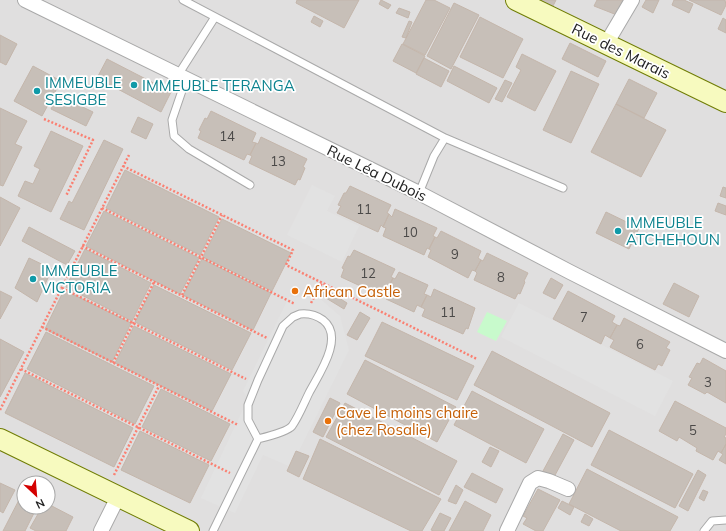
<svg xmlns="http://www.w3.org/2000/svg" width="726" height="531" font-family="Mulish,sans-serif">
<rect width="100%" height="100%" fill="#f2efe9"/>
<path fill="#e0dfdf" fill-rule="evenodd" d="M0 0H726V531H0ZM24 483H48V507H24Z"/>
<path fill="#c8facc" d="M487 312 507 321 496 341 477 332Z"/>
<path fill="#e2e2e2" d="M312 185 335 196 327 211 359 226 342 262 287 235Z
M289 297H318L340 316 349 350 291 467 263 455 235 513 201 498 248 399 243 391Z
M519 303 673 381 655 416 501 337Z"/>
<path fill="#c7bfb8" stroke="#c4b6ab" d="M297 0H359L344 28 296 3Z
M381 0 391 5 388 9 379 4Z
M426 0H434L450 8 425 55 403 44Z
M535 0H556L552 8Z
M597 0H623L617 15 594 6Z
M646 0H659L653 13 642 7Z
M674 0H684L693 4 689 13 672 5Z
M689 0H725L726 5 721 15Z
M454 3 479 15 451 69 427 56Z
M399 8 410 12 408 18 396 13Z
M314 16 323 21 320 27 311 22Z
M480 17 523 39 503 78 460 57Z
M723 18 726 20V33L718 29Z
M409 21 412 22 406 38 402 37Z
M0 35 17 44 6 65 0 62Z
M570 43 606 61 598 77 562 59Z
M402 44 425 56 416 73 393 61Z
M522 54 556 71 535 111 507 97 521 70 516 67Z
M424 58 449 71 441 87 416 74Z
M107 59 171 92 161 112 97 78Z
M33 66 61 81 42 116 14 101Z
M454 66 497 88 489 103 447 81Z
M571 71 599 84 571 143 543 130Z
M629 79 657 93 644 118 616 104Z
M505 80 512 83 502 102 495 99Z
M58 95 93 112 86 126 51 109Z
M616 104 666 130 641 177 591 152Z
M0 108 27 121 15 144 22 147 3 186 0 185Z
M211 111 256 133 252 142 256 143 250 155 247 154 244 160 198 138 201 131 199 130 205 118 207 119Z
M138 117 153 124 146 139 131 132Z
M51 131 83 146 51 212 18 196 25 181 33 184 40 169 34 166Z
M261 137 307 159 303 167 305 168 300 180 298 179 295 185 249 163 252 156 250 155 256 143 258 144Z
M104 140 123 149 84 230 60 219 69 201 72 203Z
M125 170 219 217 200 255 106 208Z
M350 186 391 205 387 213 389 214 383 227 381 225 378 232 337 213 341 206 338 205 344 193H346Z
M723 187 726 188V198L720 196Z
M0 197 20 208 0 246Z
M718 203 726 206V215L715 211Z
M395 209 437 228 433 236 435 237 429 249 427 248 424 255 383 236 386 228 383 227 389 214 392 217Z
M104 211 199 258 180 294 86 246Z
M606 212 639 228 629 249 596 233Z
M222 219 291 253 272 291 203 257Z
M29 227 75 251 67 265 22 241Z
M441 231 481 251 478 258 481 260 475 271 472 270 468 278 428 257 431 250 429 249 435 237 437 238Z
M85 249 151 283 132 321 66 287Z
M354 250 395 269 391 277 393 278 387 290 385 289 382 296 341 277 344 269 342 268 348 256 350 257Z
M487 253 528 273 524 281 525 282 520 294 518 293 515 299 474 280 477 273 475 271 481 260 483 261Z
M29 258 52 269 37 302 15 288Z
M202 259 271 293 253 330 183 295Z
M399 272 428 285 424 294 427 295 421 307 417 305 414 312 386 299 390 291 387 290 393 278 395 279Z
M551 278 563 285 555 299 543 293Z
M674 283 699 296 689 317 663 304Z
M154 285 251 333 232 370 135 322Z
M325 289 347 303 344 309 321 295Z
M434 289 475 308 468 329 466 328 463 334 422 316 425 309 421 307 427 295 431 297Z
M64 290 131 323 112 362 45 329Z
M0 291 12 297 0 319Z
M568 291 615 316 612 322 617 325 610 338 605 335 601 344 553 319Z
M360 312 370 318 357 340 347 335Z
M624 318 670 342 666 348 670 350 662 366 658 364 655 370 610 347 614 340 610 338 617 325 620 326Z
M382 322 474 366 457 400 365 356Z
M134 326 231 374 212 411 115 363Z
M46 332 154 386 135 424 27 369Z
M0 339 24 352 0 397Z
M492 351 610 413 592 447 474 385Z
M703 358 726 371V403L707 392 705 394 688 385 692 378 689 377 697 363 700 364Z
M365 360 456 407 437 442 347 394Z
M25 373 133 428 114 467 5 413Z
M161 389 230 424 211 461 142 427Z
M472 391 544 429 526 463 454 425Z
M330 398 340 403 323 437 313 432Z
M675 401 726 428V434L724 437 726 438V444L721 453 718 451 713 460 696 451 697 448 679 437 677 441 659 431Z
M345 403 457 461 439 495 326 437Z
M609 430 693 474 675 508 591 465Z
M140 431 209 465 190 503 121 470Z
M563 434 574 440 554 477 543 471Z
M320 439 441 499 422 531H411L303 479Z
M726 444V464L719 460 723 454 721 453Z
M490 447 499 451 491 467 482 462Z
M296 451 309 456 299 477 287 471Z
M587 469 678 517 670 531H621L569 504Z
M698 470 706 475 688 511 679 506Z
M472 473 503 489 496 503 464 487Z
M0 483 15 490 3 513 0 511Z
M456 485 463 490 456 504 448 501Z
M538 489 560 500 543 531H536L523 524 527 518 523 516Z
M703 490 708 492 704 501 699 498Z
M21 496 24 498V507H37L25 531H3Z
M465 501 491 515 483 531H449Z
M562 501 574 507 570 515 558 508Z
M48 504 73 517 66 531H36L30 528 42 507H48Z
M440 513 451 518 444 531H434L431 530Z
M585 514 593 519 589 526 581 522Z"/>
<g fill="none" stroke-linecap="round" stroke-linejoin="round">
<g stroke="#a9a9a9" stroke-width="9">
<path id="lane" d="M183 0 445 138 434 156 419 193
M178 75 215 17
M186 79 172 120 174 136 189 149 250 185
M445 138 563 188
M300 314C309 313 316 315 323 320 345 337 319 374 309 393 304 403 299 416 292 426 287 432 266 437 258 439L248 420V405L258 380 283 326 293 317Z
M213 531 258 439
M704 531 712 521 726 520"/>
</g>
<g stroke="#a9a9a9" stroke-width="16">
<path id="street" d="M25 0 419 193 570 272 726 351
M606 44 632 0
M101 531 118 497
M507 531 530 483 538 478 549 481 568 489"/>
</g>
<g stroke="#707d05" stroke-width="22">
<path id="secondary" d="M516 0 726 102
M0 439 189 531"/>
</g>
<path stroke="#fa8072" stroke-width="2.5" stroke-dasharray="2 2" stroke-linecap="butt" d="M44 119 93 140 66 196
M123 166 293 250 286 265 477 359
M102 208 295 304
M82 246 267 338
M62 288 246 379
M182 295 222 215
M311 303 322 283
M42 327 238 425
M113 363 154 282
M21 369 230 473
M0 410 129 155
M114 475 159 386"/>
<use href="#lane" stroke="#fff" stroke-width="7"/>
<use href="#street" stroke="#fff" stroke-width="14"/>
<use href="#secondary" stroke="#f7fabf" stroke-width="20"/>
</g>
<g fill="#0f9aa8" stroke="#fff" stroke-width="1.5">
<circle cx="134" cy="85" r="4"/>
<circle cx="37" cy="91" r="4"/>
<circle cx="618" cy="231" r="4"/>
<circle cx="33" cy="279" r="4"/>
</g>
<g fill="#e8710a" stroke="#fff" stroke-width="1.5">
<circle cx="295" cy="291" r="4"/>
<circle cx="328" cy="421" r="4"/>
</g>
<g text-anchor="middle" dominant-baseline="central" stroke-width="3.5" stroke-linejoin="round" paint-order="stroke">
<g font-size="13" fill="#4b4948">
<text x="227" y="136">14</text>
<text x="278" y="161">13</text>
<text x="364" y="209">11</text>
<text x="410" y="232">10</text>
<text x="455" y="254">9</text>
<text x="368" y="273">12</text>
<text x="501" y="277">8</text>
<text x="448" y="312">11</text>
<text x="584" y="317">7</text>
<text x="640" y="344">6</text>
<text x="708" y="382">3</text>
<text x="693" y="430">5</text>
</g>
<g font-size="15" fill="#222" stroke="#fff">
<text transform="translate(621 51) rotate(26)">Rue des Marais</text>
<text transform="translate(377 173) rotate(26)">Rue Léa Dubois</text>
</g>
<g font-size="15" fill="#0d838f" stroke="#fff" text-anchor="start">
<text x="45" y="82">IMMEUBLE<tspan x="45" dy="17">SESIGBE</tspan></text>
<text x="142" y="85">IMMEUBLE TERANGA</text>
<text x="626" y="222">IMMEUBLE<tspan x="626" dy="17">ATCHEHOUN</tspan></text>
<text x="41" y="270">IMMEUBLE<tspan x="41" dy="17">VICTORIA</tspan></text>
</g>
<g font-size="15" fill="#c56008" stroke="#fff" text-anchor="start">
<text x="303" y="291">African Castle</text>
<text x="336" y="412">Cave le moins chaire<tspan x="336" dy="17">(chez Rosalie)</tspan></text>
</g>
</g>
<g transform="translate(36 495) rotate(154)"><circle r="19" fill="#ffffff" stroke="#a7a7a7"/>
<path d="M0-3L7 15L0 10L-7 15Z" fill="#d40000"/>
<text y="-6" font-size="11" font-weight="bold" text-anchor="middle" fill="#222222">N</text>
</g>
</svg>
